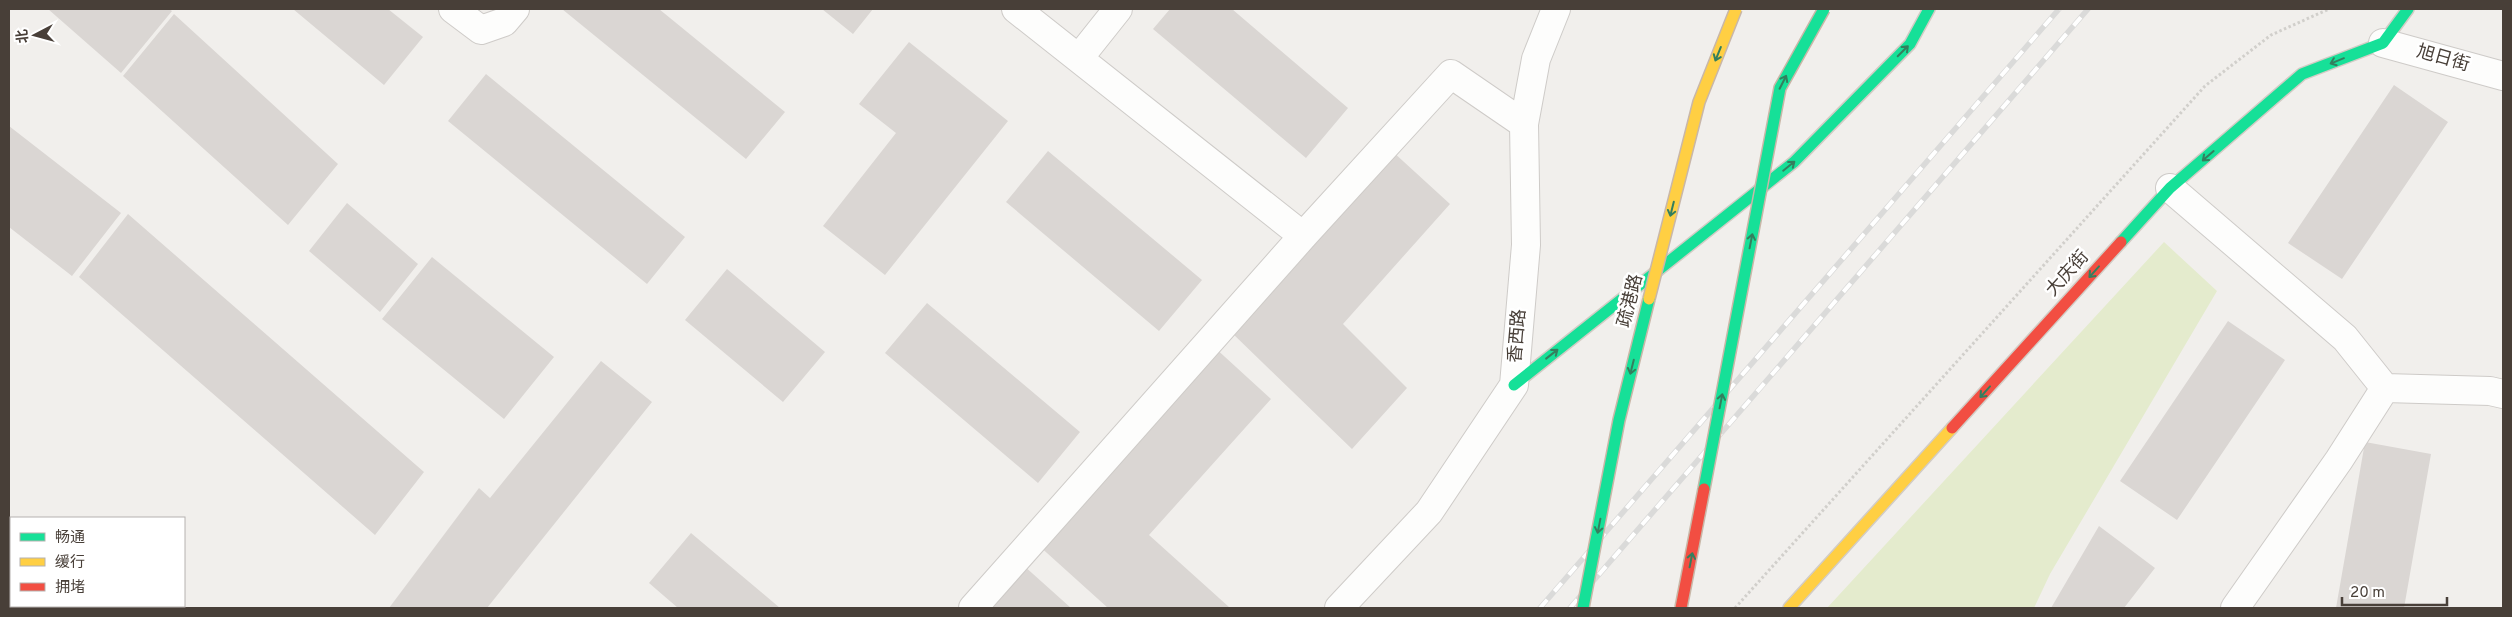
<svg xmlns="http://www.w3.org/2000/svg" width="2512" height="617" font-family="Overpass,'Noto Sans SC',sans-serif">
<rect width="100%" height="100%" fill="#f1efec"/>
<path fill="#e4ebcd" d="M2164 242 2217 291 2050 574 2034 608H1827Z"/>
<path fill="#dad6d3" d="M48 9H169L172 11 121 73Z
M293 9H388L423 37 384 85Z
M562 9H659L785 112 746 159Z
M822 9H873L853 34Z
M1170 9H1232L1348 108 1306 158 1153 29Z
M174 14 338 164 288 225 123 76Z
M909 42 1008 121 885 275 823 226 896 133 859 104Z
M486 74 685 237 647 284 448 121Z
M2394 85 2448 122 2342 279 2288 243Z
M9 126 121 213 72 276 9 227Z
M1048 151 1202 280 1159 331 1006 202Z
M1392 151 1450 204 1343 324 1407 388 1352 449 1231 332Z
M347 203 418 264 380 312 309 251Z
M128 214 424 472 375 535 79 277Z
M432 257 554 357 504 419 382 319Z
M727 269 825 352 783 402 685 320Z
M927 303 1080 432 1038 483 885 353Z
M2228 321 2285 360 2177 520 2120 481Z
M1213 346 1271 399 1149 535 1229 607 1108 608 1037 544Z
M601 361 652 402 487 608H389L479 488 490 498Z
M2365 442 2431 454 2404 608H2336Z
M2099 526 2155 568 2124 608H2051Z
M691 533 780 608H678L649 583Z
M1023 565 1071 608H984Z"/>
<g fill="none" stroke-linecap="round" stroke-linejoin="round">
<g stroke="#cecbc8" stroke-width="30">
<path id="street" d="M453 9 481 30 504 22 515 9
M1016 9 1303 236
M2383 43 2503 76
M1079 58 1118 9
M2170 188 2345 338 2385 388 2490 391 2503 394
M973 608 1303 236 1451 74 1524 124
M1339 608 1429 512 1514 385 1526 245 1524 124 1536 59 1556 9
M2235 608 2339 460 2385 388"/>
</g>
<g stroke="#d2ccc5" stroke-width="14">
<path id="fast" d="M2121 242 2170 188 2302 74 2383 43 2408 9
M1514 385 1794 162 1910 44 1929 9"/>
</g>
<g stroke="#d2ccc5" stroke-width="14">
<path id="slow" d="M1789 608 1952 428"/>
</g>
<g stroke="#d2ccc5" stroke-width="14">
<path id="jam" d="M1952 428 2121 242"/>
</g>
<path stroke="#d1cfcb" stroke-width="3" stroke-dasharray="2.5 2.5" stroke-linecap="butt" d="M1735 608 2205 86 2271 35 2329 9"/>
<use href="#street" stroke="#fdfdfc" stroke-width="28"/>
<use href="#fast" stroke="#16e098" stroke-width="11"/>
<use href="#slow" stroke="#ffcf43" stroke-width="11"/>
<use href="#jam" stroke="#f24e42" stroke-width="11"/>
<g stroke="#dadad9" stroke-width="5.5">
<path id="rail" d="M1540 608 2059 9
M1570 608 2088 9"/>
</g>
<use href="#rail" stroke="#fff" stroke-width="4" stroke-dasharray="11" stroke-linecap="butt"/>
<g stroke="#c9b7a8" stroke-width="14" stroke-linecap="butt">
<path id="fast-bridge" d="M1704 489 1780 88 1824 9
M1583 608 1619 420 1649 299"/>
</g>
<g stroke="#c9b7a8" stroke-width="14" stroke-linecap="butt">
<path id="slow-bridge" d="M1649 299 1699 102 1736 9"/>
</g>
<g stroke="#c9b7a8" stroke-width="14" stroke-linecap="butt">
<path id="jam-bridge" d="M1681 608 1704 489"/>
</g>
<use href="#fast-bridge" stroke="#16e098" stroke-width="11"/>
<use href="#slow-bridge" stroke="#ffcf43" stroke-width="11"/>
<use href="#jam-bridge" stroke="#f24e42" stroke-width="11"/>
</g>
<defs><path id="oneway-shaft" d="M-6 0H5M1.5-3L5.5 0L1.5 3" fill="none" stroke-width="1.6" stroke-linecap="round" stroke-linejoin="round" transform="scale(1.25)"/></defs>
<g stroke="#347f5e">
<use href="#oneway-shaft" transform="translate(1903 51) rotate(-45)"/>
<use href="#oneway-shaft" transform="translate(1718 54) rotate(112)"/>
<use href="#oneway-shaft" transform="translate(2337 61) rotate(158)"/>
<use href="#oneway-shaft" transform="translate(1783 82) rotate(-63)"/>
<use href="#oneway-shaft" transform="translate(2208 156) rotate(139)"/>
<use href="#oneway-shaft" transform="translate(1789 166) rotate(-39)"/>
<use href="#oneway-shaft" transform="translate(1672 209) rotate(104)"/>
<use href="#oneway-shaft" transform="translate(1751 241) rotate(-79)"/>
<use href="#oneway-shaft" transform="translate(2094 272) rotate(132)"/>
<use href="#oneway-shaft" transform="translate(1552 354) rotate(-38)"/>
<use href="#oneway-shaft" transform="translate(1632 367) rotate(104)"/>
<use href="#oneway-shaft" transform="translate(1985 392) rotate(132)"/>
<use href="#oneway-shaft" transform="translate(1721 401) rotate(-79)"/>
<use href="#oneway-shaft" transform="translate(1599 526) rotate(101)"/>
<use href="#oneway-shaft" transform="translate(1691 560) rotate(-79)"/>
</g>
<g text-anchor="middle" dominant-baseline="central" stroke-width="5" stroke-linejoin="round" paint-order="stroke">
<g font-size="18" fill="#483f38" stroke="#fff">
<text transform="translate(2443 59) rotate(16)">旭日街</text>
<text transform="translate(2068 274) rotate(-48)">大庆街</text>
<text transform="translate(1631 301) rotate(-76)">疏港路</text>
<text transform="translate(1518 336) rotate(-85)">香西路</text>
</g>
</g>
<rect width="2512" height="617" fill="none" stroke="#483f38" stroke-width="20"/>
<rect x="10" y="517" width="175" height="90" fill="#ffffff" stroke="#b6b2af"/>
<rect x="20" y="533" width="25" height="8" fill="#16e098" stroke="#b6b2af"/>
<text x="55" y="542" font-size="15" fill="#483f38">畅通</text>
<rect x="20" y="558" width="25" height="8" fill="#ffcf43" stroke="#b6b2af"/>
<text x="55" y="567" font-size="15" fill="#483f38">缓行</text>
<rect x="20" y="583" width="25" height="8" fill="#f24e42" stroke="#b6b2af"/>
<text x="55" y="592" font-size="15" fill="#483f38">拥堵</text>
<g transform="translate(35 35) rotate(264)" stroke="#ffffff" stroke-width="4" paint-order="stroke">
<path d="M0-4L9 19L0 12L-9 19Z" fill="#483f38"/>
<text y="-8" font-size="14" font-weight="bold" text-anchor="middle" fill="#483f38">北</text>
</g>
<path d="M2342 597v8h105v-8" fill="none" stroke="#483f38" stroke-width="2.5"/>
<text x="2350" y="597" font-size="15" fill="#483f38" stroke="#ffffff" stroke-width="4" paint-order="stroke">20 m</text>
</svg>
